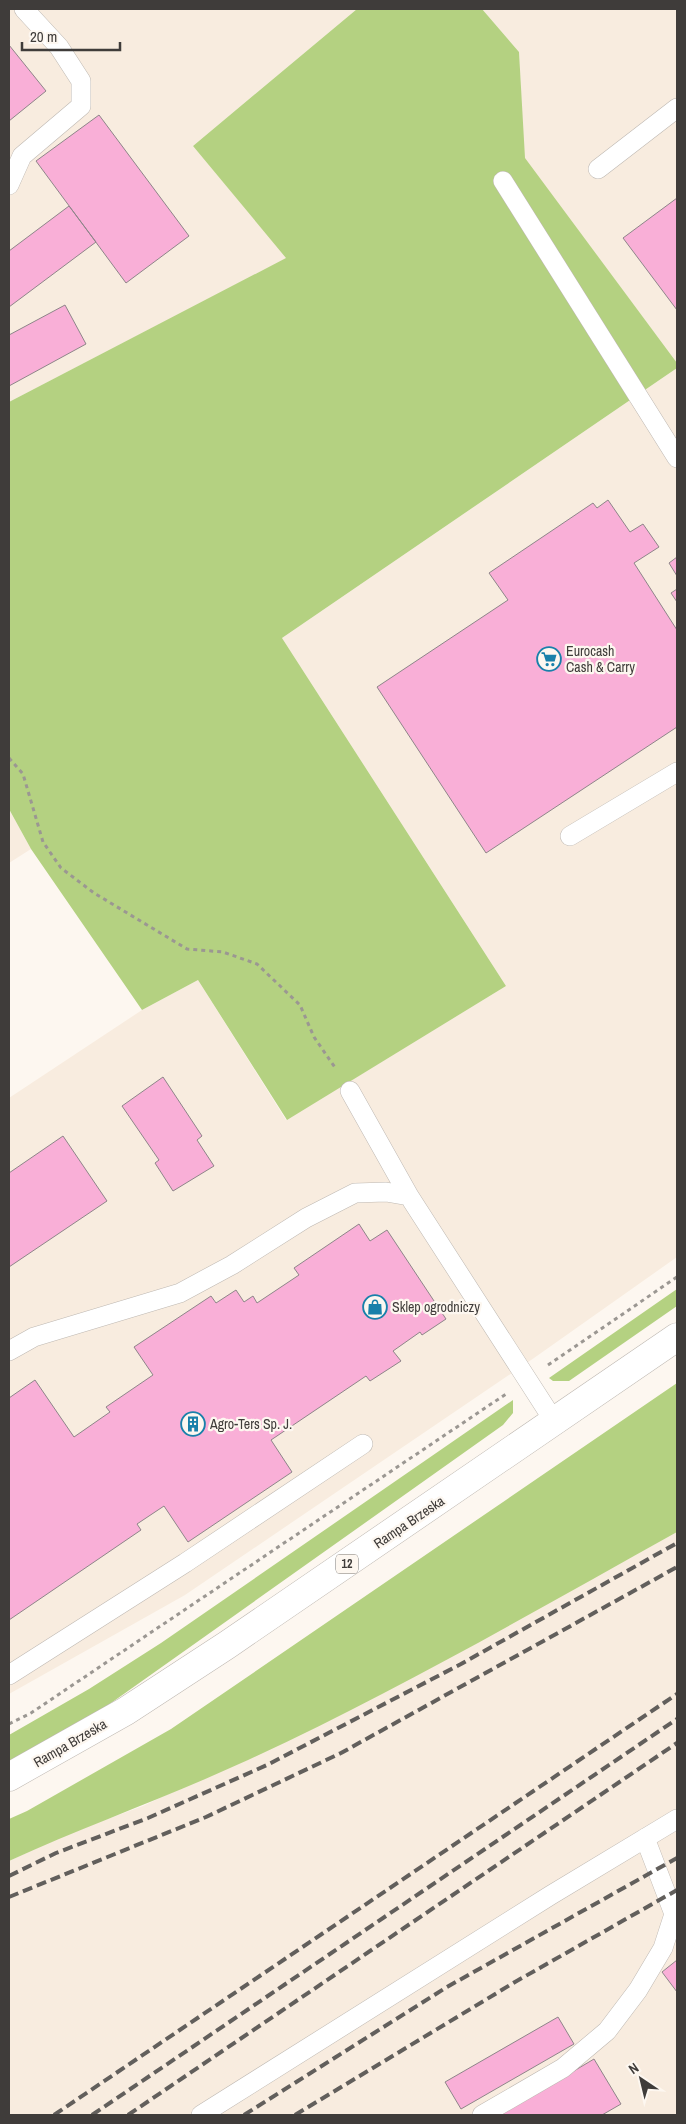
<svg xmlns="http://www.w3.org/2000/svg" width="686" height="2124" font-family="'Archivo Narrow',sans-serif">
<rect width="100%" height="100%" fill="#fdf7f0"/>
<path fill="#f8ecdf" d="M9 9H357L193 146 287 258 9 402Z
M482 9H677V363L524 158 519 52Z
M677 368V1257L534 1358 185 1595 9 1694V1098L142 1010 198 980 286 1120 506 986 282 638Z
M9 809 31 849 9 863Z
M677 1532V2115H9V1861L72 1832 143 1806 398 1685Z"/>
<path fill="#b4d181" d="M357 9H482L519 52 525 158 677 363V368L282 638 506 986 287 1120 198 980 142 1010 31 849 9 809V402L286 258 193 146Z
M677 1289V1306L569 1381H553L549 1378Z
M677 1383V1532C533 1612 389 1696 239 1764 163 1799 85 1826 9 1861V1819L27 1811 171 1729Z
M513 1400V1413L503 1425 104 1708 9 1762V1735L89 1689 161 1643Z"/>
<path fill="#f9afd7" stroke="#8e8589" d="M9 45 46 91 9 121Z
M99 115 189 236 126 283 36 161Z
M677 198V310L623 238Z
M69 206 96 242 9 307V251Z
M65 305 86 344 9 386V335Z
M608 500 630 532 643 524 659 547 634 563 677 630V727L486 853 377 687 508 600 489 573 593 503 597 508Z
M677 557V576L669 563Z
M677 589V602L671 593Z
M163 1077 202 1136 197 1140 214 1166 173 1191 155 1163 159 1160 122 1106Z
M63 1136 107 1201 9 1267V1173Z
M359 1224 370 1241 387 1230 446 1319 422 1335 420 1332 393 1351 401 1361 370 1381 366 1376 271 1440 292 1472 188 1542 164 1506 137 1524 141 1530 9 1620V1398L35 1380 74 1437 110 1412 106 1407 153 1375 134 1347 211 1296 216 1303 236 1290 244 1302 253 1296 257 1303 299 1275 294 1268Z
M677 1960V1992L662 1972Z
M558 2017 574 2044 461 2109 445 2082Z
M594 2059 621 2104 602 2115H500Z"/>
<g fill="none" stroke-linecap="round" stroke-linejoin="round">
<g stroke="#beb8b2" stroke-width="20">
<path id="service" d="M598 169 677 108
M503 181 677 458
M9 185 22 156 81 106V81L59 47 24 9
M570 836 677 772
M350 1091 409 1196
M9 1351 34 1337 180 1293 232 1265 306 1218 355 1193 386 1192 409 1196 554 1421
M9 1675 185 1563 363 1444
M201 2115 551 1895 677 1819
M482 2115 563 2068 607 2031 638 1990 663 1948 674 1914 645 1838"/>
</g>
<g stroke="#beb8b2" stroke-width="29">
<path id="trunk" d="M9 1777 126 1711 227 1645 677 1337"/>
</g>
<path stroke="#9b9792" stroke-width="3" stroke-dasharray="4 4" stroke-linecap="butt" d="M9 758 23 774 43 842 61 868 94 893 187 949 223 952 257 964 300 1005 314 1037 336 1069
M548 1365 677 1277
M9 1724 31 1713 506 1394"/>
<use href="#service" stroke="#fff" stroke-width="19"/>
<use href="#trunk" stroke="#fff" stroke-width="28"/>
<path stroke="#625f5c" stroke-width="4" stroke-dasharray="10 5" stroke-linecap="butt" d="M9 1876 56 1853 148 1818 267 1765 461 1664 677 1543
M9 1897 206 1817 341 1753 677 1567
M54 2115 677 1694
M92 2115 677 1719
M128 2115 677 1743
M244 2115 447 1987 677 1858
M295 2115 515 1982 677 1890"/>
</g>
<defs>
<g id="supermarket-ring" transform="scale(1.25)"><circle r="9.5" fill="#fdf7f0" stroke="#1980aa" stroke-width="1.5"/><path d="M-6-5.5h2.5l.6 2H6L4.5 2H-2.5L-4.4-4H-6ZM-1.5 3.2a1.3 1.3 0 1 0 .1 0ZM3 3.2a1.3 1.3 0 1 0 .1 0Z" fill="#1980aa"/></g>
<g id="shop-ring" transform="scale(1.25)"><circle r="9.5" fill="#fdf7f0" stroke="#1980aa" stroke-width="1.5"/><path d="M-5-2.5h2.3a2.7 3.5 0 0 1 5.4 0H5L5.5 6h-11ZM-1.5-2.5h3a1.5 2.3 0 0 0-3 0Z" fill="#1980aa"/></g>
<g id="building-ring" transform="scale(1.25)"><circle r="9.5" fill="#fdf7f0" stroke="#1980aa" stroke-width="1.5"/><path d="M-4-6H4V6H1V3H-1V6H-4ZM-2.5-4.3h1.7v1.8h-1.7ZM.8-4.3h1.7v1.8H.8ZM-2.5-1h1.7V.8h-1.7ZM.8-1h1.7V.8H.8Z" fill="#1980aa"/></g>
</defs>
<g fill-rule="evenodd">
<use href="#supermarket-ring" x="549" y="659"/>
<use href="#shop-ring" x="375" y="1307"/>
<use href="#building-ring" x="193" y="1424"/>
</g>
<g text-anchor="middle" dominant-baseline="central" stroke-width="4.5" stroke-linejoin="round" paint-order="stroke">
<rect fill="#fdf7f0" stroke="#787471" stroke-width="1" x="336" y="1554.5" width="22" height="19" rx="4"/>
<g font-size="12" font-weight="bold" fill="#3f3c3a">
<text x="347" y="1564">12</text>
</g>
<g font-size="14" fill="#3f3c3a" stroke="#fdf7f0" text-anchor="start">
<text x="566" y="651">Eurocash<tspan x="566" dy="16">Cash &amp; Carry</tspan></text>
<text x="392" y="1307">Sklep ogrodniczy</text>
<text x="210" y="1424">Agro-Ters Sp. J.</text>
</g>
<g font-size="14" fill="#3f3c3a" stroke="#fdf7f0">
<text transform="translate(409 1522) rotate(-34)">Rampa Brzeska</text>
<text transform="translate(70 1743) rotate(-30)">Rampa Brzeska</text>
</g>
</g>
<rect width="686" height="2124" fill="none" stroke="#3f3c3a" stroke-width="20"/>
<g transform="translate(641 2079) rotate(325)" stroke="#fdf7f0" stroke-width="4" paint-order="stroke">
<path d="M0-4L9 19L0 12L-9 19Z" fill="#3f3c3a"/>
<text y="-8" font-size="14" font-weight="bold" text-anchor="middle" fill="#3f3c3a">N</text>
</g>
<path d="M22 42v8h98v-8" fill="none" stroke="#3f3c3a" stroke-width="2.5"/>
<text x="30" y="42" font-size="15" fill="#3f3c3a" stroke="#fdf7f0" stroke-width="4" paint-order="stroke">20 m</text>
</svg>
